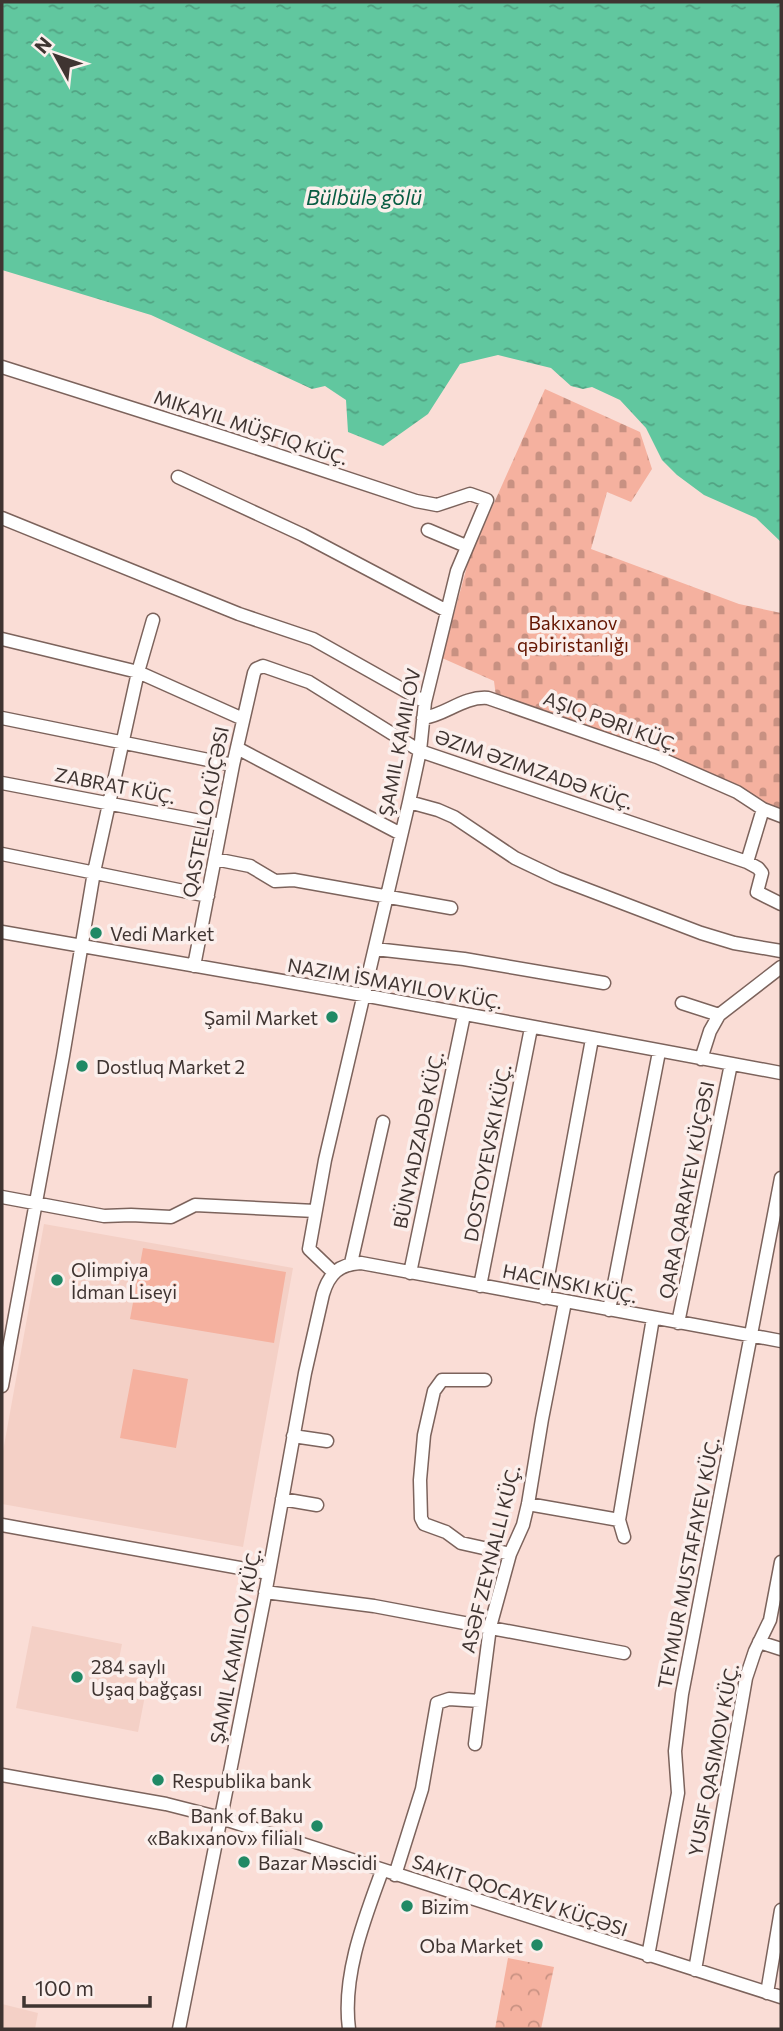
<svg xmlns="http://www.w3.org/2000/svg" width="783" height="2031" font-family="Commissioner,sans-serif">
<defs>
<pattern id="cemetery-stones" width="16" height="16" patternUnits="userSpaceOnUse" patternTransform="scale(1.75)"><rect width="16" height="16" fill="#f5b19f"/><path d="M2 7V4a2 2 0 0 1 4 0v3zM10 15v-3a2 2 0 0 1 4 0v3z" fill="#c89182"/></pattern>
<pattern id="park-crowns" width="20" height="18" patternUnits="userSpaceOnUse" patternTransform="scale(1.75)"><rect width="20" height="18" fill="#f5b19f"/><path d="M2 6a3 3 0 1 1 6 0M12 15a3 3 0 1 1 6 0" fill="none" stroke="#c89182"/></pattern>
<pattern id="water-ripples" width="26" height="14" patternUnits="userSpaceOnUse" patternTransform="scale(1.75)"><rect width="26" height="14" fill="#61c79f"/><path d="M2 4q2-2 4 0t4 0M15 11q2-2 4 0t4 0" fill="none" stroke="#51a282"/></pattern>
</defs>
<rect width="100%" height="100%" fill="#faddd6"/>
<path fill="#f4d0c6" d="M44 1224 293 1268 243 1547 2 1504V1457Z
M32 1626 122 1644 116 1674 148 1680 138 1732 16 1708Z
M2 2004 38 2013 35 2029H2Z"/>
<path fill="#f5b19f" d="M143 1248 286 1272 274 1343 130 1319Z
M133 1369 188 1379 176 1448 120 1438Z"/>
<path fill="url(#cemetery-stones)" d="M545 389 640 432 652 469 631 502 607 492 591 549 739 604 781 613V810L496 697 494 681 442 658 469 559Z"/>
<path fill="url(#park-crowns)" d="M508 1958 554 1967 541 2029H495Z"/>
<path fill="url(#water-ripples)" d="M2 2H781V542L756 518 704 495 677 475 662 460 646 428 620 400 592 387 583 389 571 386 551 368 498 355 460 364 428 414 383 446 348 432 346 400 325 386 312 389 151 315 2 270Z"/>
<g fill="none" stroke-linecap="round" stroke-linejoin="round">
<g stroke="#7c635c" stroke-width="15">
<path id="minor" d="M2 367 223 437 416 501 437 505 470 494 487 500 457 571 425 702 420 751 409 802 325 1160 309 1249 333 1272
M178 477 303 535 447 611
M2 518 239 614 313 639 425 702
M428 530 466 546
M2 639 138 672 243 719
M2 718 233 765
M423 718C446 715 463 696 488 698L657 757 737 792 763 809 781 816
M237 748 401 834
M2 783 221 825
M409 802 438 810 454 817 515 858 557 878 701 933 734 943 781 951
M2 854 208 896
M215 859 250 866 275 881 294 880 451 908
M747 862 763 809
M2 932 363 995 781 1073
M375 949 464 959 604 983
M194 966 233 765 254 673 256 669 263 666 309 682 420 751 747 862 758 868 762 873 757 892 781 904
M682 1003 719 1015
M701 1059 710 1031 719 1015 781 967
M2 1197 104 1216 131 1215 171 1217 195 1205 315 1211
M351 1263 383 1122
M410 1273 464 1015
M480 1286 531 1028
M544 1298 592 1039
M609 1310 659 1052
M678 1323 731 1064
M485 1380H442L434 1391 424 1435 420 1480 421 1518 424 1524 446 1532 461 1543 510 1554
M2 1386 63 1056 94 872 138 672 153 620
M293 1436 327 1441
M282 1499 317 1505
M528 1504 619 1520 653 1318
M619 1520 624 1537
M2 1525 268 1573
M265 1592 374 1606 624 1653
M759 1642 781 1649
M475 1744 490 1627 510 1554 523 1525 528 1504 542 1419 565 1302
M2 1775 166 1804 221 1818 781 1997
M395 1875 422 1789 437 1703 449 1699 480 1701
M648 1956 678 1793 675 1751 682 1694 781 1178
M695 1970 746 1678 755 1651 770 1620 781 1562
M767 1993 781 1910
M179 2029 264 1600 305 1373 323 1294C329 1274 339 1264 361 1263L781 1341
M349 2029C342 1976 364 1920 382 1871"/>
</g>
<use href="#minor" stroke="#fff" stroke-width="12"/>
</g>
<g fill="#208965" stroke="#fbefec" stroke-width="2.5">
<circle cx="96" cy="933" r="7"/>
<circle cx="332" cy="1017" r="7"/>
<circle cx="82" cy="1066" r="7"/>
<circle cx="57" cy="1280" r="7"/>
<circle cx="77" cy="1677" r="7"/>
<circle cx="158" cy="1780" r="7"/>
<circle cx="317" cy="1826" r="7"/>
<circle cx="244" cy="1862" r="7"/>
<circle cx="407" cy="1906" r="7"/>
<circle cx="537" cy="1945" r="7"/>
</g>
<g text-anchor="middle" dominant-baseline="central" stroke-width="7" stroke-linejoin="round" paint-order="stroke">
<g font-size="19" fill="#3f3431" stroke="#fbefec">
<text transform="translate(251 427) rotate(18)">MIKAYIL MÜŞFIQ KÜÇ.</text>
<text transform="translate(611 721) rotate(20)">AŞIQ PƏRI KÜÇ.</text>
<text transform="translate(399 742) rotate(-79)">ŞAMIL KAMILOV</text>
<text transform="translate(534 769) rotate(19)">ƏZIM ƏZIMZADƏ KÜÇ.</text>
<text transform="translate(115 785) rotate(11)">ZABRAT KÜÇ.</text>
<text transform="translate(205 812) rotate(-79)">QASTELLO KÜÇƏSI</text>
<text transform="translate(395 983) rotate(10)">NAZIM İSMAYILOV KÜÇ.</text>
<text transform="translate(418 1140) rotate(-78)">BÜNYADZADƏ KÜÇ.</text>
<text transform="translate(487 1153) rotate(-79)">DOSTOYEVSKI KÜÇ.</text>
<text transform="translate(686 1190) rotate(-79)">QARA QARAYEV KÜÇƏSI</text>
<text transform="translate(570 1283) rotate(11)">HACINSKI KÜÇ.</text>
<text transform="translate(490 1559) rotate(-76)">ASƏF ZEYNALLI KÜÇ.</text>
<text transform="translate(688 1563) rotate(-79)">TEYMUR MUSTAFAYEV KÜÇ.</text>
<text transform="translate(235 1646) rotate(-79)">ŞAMIL KAMILOV KÜÇ.</text>
<text transform="translate(713 1760) rotate(-79)">YUSIF QASIMOV KÜÇ.</text>
<text transform="translate(520 1895) rotate(18)">SAKIT QOCAYEV KÜÇƏSI</text>
</g>
<g font-size="19" fill="#651602" stroke="#fbefec">
<text x="573" y="622">Bakıxanov<tspan x="573" dy="22">qəbiristanlığı</tspan></text>
</g>
<g font-size="19" fill="#3f3431" stroke="#fbefec" text-anchor="start">
<text x="110" y="933">Vedi Market</text>
<text x="318" y="1017" text-anchor="end">Şamil Market</text>
<text x="96" y="1066">Dostluq Market 2</text>
<text x="71" y="1269">Olimpiya<tspan x="71" dy="22">İdman Liseyi</tspan></text>
<text x="91" y="1666">284 saylı<tspan x="91" dy="22">Uşaq bağçası</tspan></text>
<text x="172" y="1780">Respublika bank</text>
<text x="303" y="1815" text-anchor="end">Bank of Baku<tspan x="303" dy="22">«Bakıxanov» filialı</tspan></text>
<text x="258" y="1862">Bazar Məscidi</text>
<text x="421" y="1906">Bizim</text>
<text x="523" y="1945" text-anchor="end">Oba Market</text>
</g>
<g font-size="21" font-style="italic" fill="#085d43" stroke="#fbefec">
<text x="364" y="196">Bülbülə gölü</text>
</g>
</g>
<rect width="783" height="2031" fill="none" stroke="#3f3431" stroke-width="7"/>
<g transform="translate(56 56) rotate(310)" stroke="#fbefec" stroke-width="5" paint-order="stroke">
<path d="M0-5L12 26L0 18L-12 26Z" fill="#3f3431"/>
<text y="-10" font-size="19" font-weight="bold" text-anchor="middle" fill="#3f3431">N</text>
</g>
<path d="M24 1996v10h126v-10" fill="none" stroke="#3f3431" stroke-width="3.5"/>
<text x="35" y="1996" font-size="21" fill="#3f3431" stroke="#fbefec" stroke-width="5" paint-order="stroke">100 m</text>
</svg>
